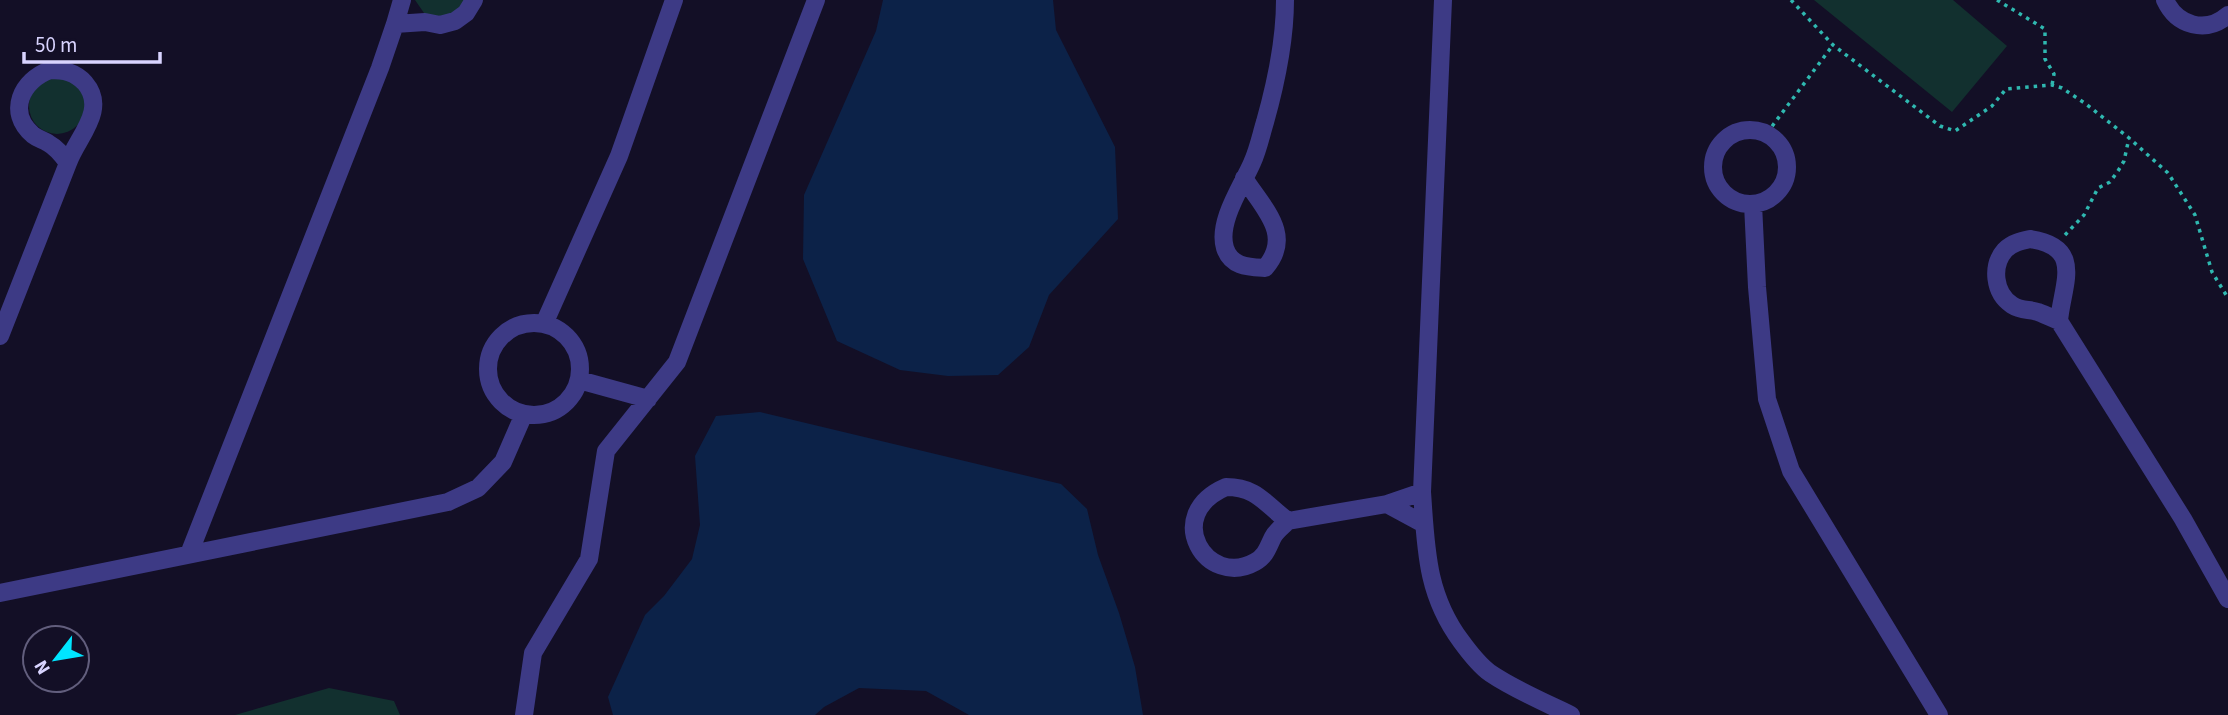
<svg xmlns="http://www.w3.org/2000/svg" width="2228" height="715" font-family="'Source Sans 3',sans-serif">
<rect width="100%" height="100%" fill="#130f26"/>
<path fill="#12302f" d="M415 0H467L460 12 432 18 424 13Z
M1814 0H1953L2007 46 1952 112Z
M29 106a28 28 0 1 1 56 0a28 28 0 1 1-56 0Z
M329 688 394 701 400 715H235Z"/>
<path fill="#0c2248" d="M883 0H1053L1056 30 1115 147 1118 219 1049 295 1029 347 998 375 948 376 900 370 837 341 803 259 804 195 876 31Z
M760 412 1061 484 1087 509 1098 555 1119 613 1135 667 1143 715H969L926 691 859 688 824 707 815 715H613L608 697 645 615 664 596 692 559 700 525 695 456 716 416Z"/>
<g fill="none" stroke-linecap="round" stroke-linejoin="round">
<path stroke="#2fb8b0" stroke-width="3.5" stroke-dasharray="3.5 5" stroke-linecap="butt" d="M1791 0 1833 45 1940 126 1955 131 1992 106 2006 89 2052 85 2062 88 2086 104 2129 138 2168 173 2195 215 2212 272 2228 298
M1997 0 2045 29V59L2054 74 2052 85
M1767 133 1833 45
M2065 235 2084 215 2098 188 2110 182 2118 171 2124 161 2129 138"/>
<path stroke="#3d3a85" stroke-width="18" d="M402 0 395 24 425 22 440 25 455 21 466 13 474 0
M1443 0 1422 492C1426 548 1426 594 1461 641 1469 652 1479 665 1490 673 1515 690 1544 702 1571 715
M2165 0C2177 26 2206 34 2228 15
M50 70C64 70 75 72 85 83 108 110 77 137 68 163 62 155 57 148 48 143 44 140 38 139 33 135 6 112 22 80 50 70Z
M1713 167a37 37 0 1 1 74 0a37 37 0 1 1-74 0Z
M1244 178C1263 208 1294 235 1265 268 1249 267 1231 267 1225 248 1217 222 1242 186 1252 163 1258 150 1261 135 1265 122 1276 83 1285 40 1285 0
M1753 204 1757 287 1767 399 1791 471 1939 715
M2030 239C2085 247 2062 285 2059 321 2052 318 2046 315 2038 312 2029 309 2021 311 2012 305 1994 293 1991 266 2005 250 2012 243 2021 241 2030 239Z
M2059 321 2183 519 2228 599
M488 369a46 46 0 1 1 92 0a46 46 0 1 1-92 0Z
M544 324 619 156 674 0
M0 336 68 163
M579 380 648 399
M1226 487C1257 487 1265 504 1288 521 1283 526 1276 531 1273 537 1268 547 1266 556 1255 562 1207 589 1161 515 1226 487Z
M1387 504 1424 524
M1288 521 1387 504 1422 492
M189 554 380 68 395 24
M0 593 448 502 478 488 503 462 524 414
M524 715 533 653 589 559 606 451 677 362 816 0"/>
</g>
<g transform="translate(56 659) rotate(239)"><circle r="33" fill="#130f26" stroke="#625e7d" stroke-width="2"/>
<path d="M0-5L12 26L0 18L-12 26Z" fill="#00e5ff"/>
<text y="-10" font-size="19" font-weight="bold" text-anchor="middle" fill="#d9d4ff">N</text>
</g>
<path d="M24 52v10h136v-10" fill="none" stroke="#d9d4ff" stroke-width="3.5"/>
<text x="35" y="52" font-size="21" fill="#d9d4ff" stroke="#130f26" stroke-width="5" paint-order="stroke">50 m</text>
</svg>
